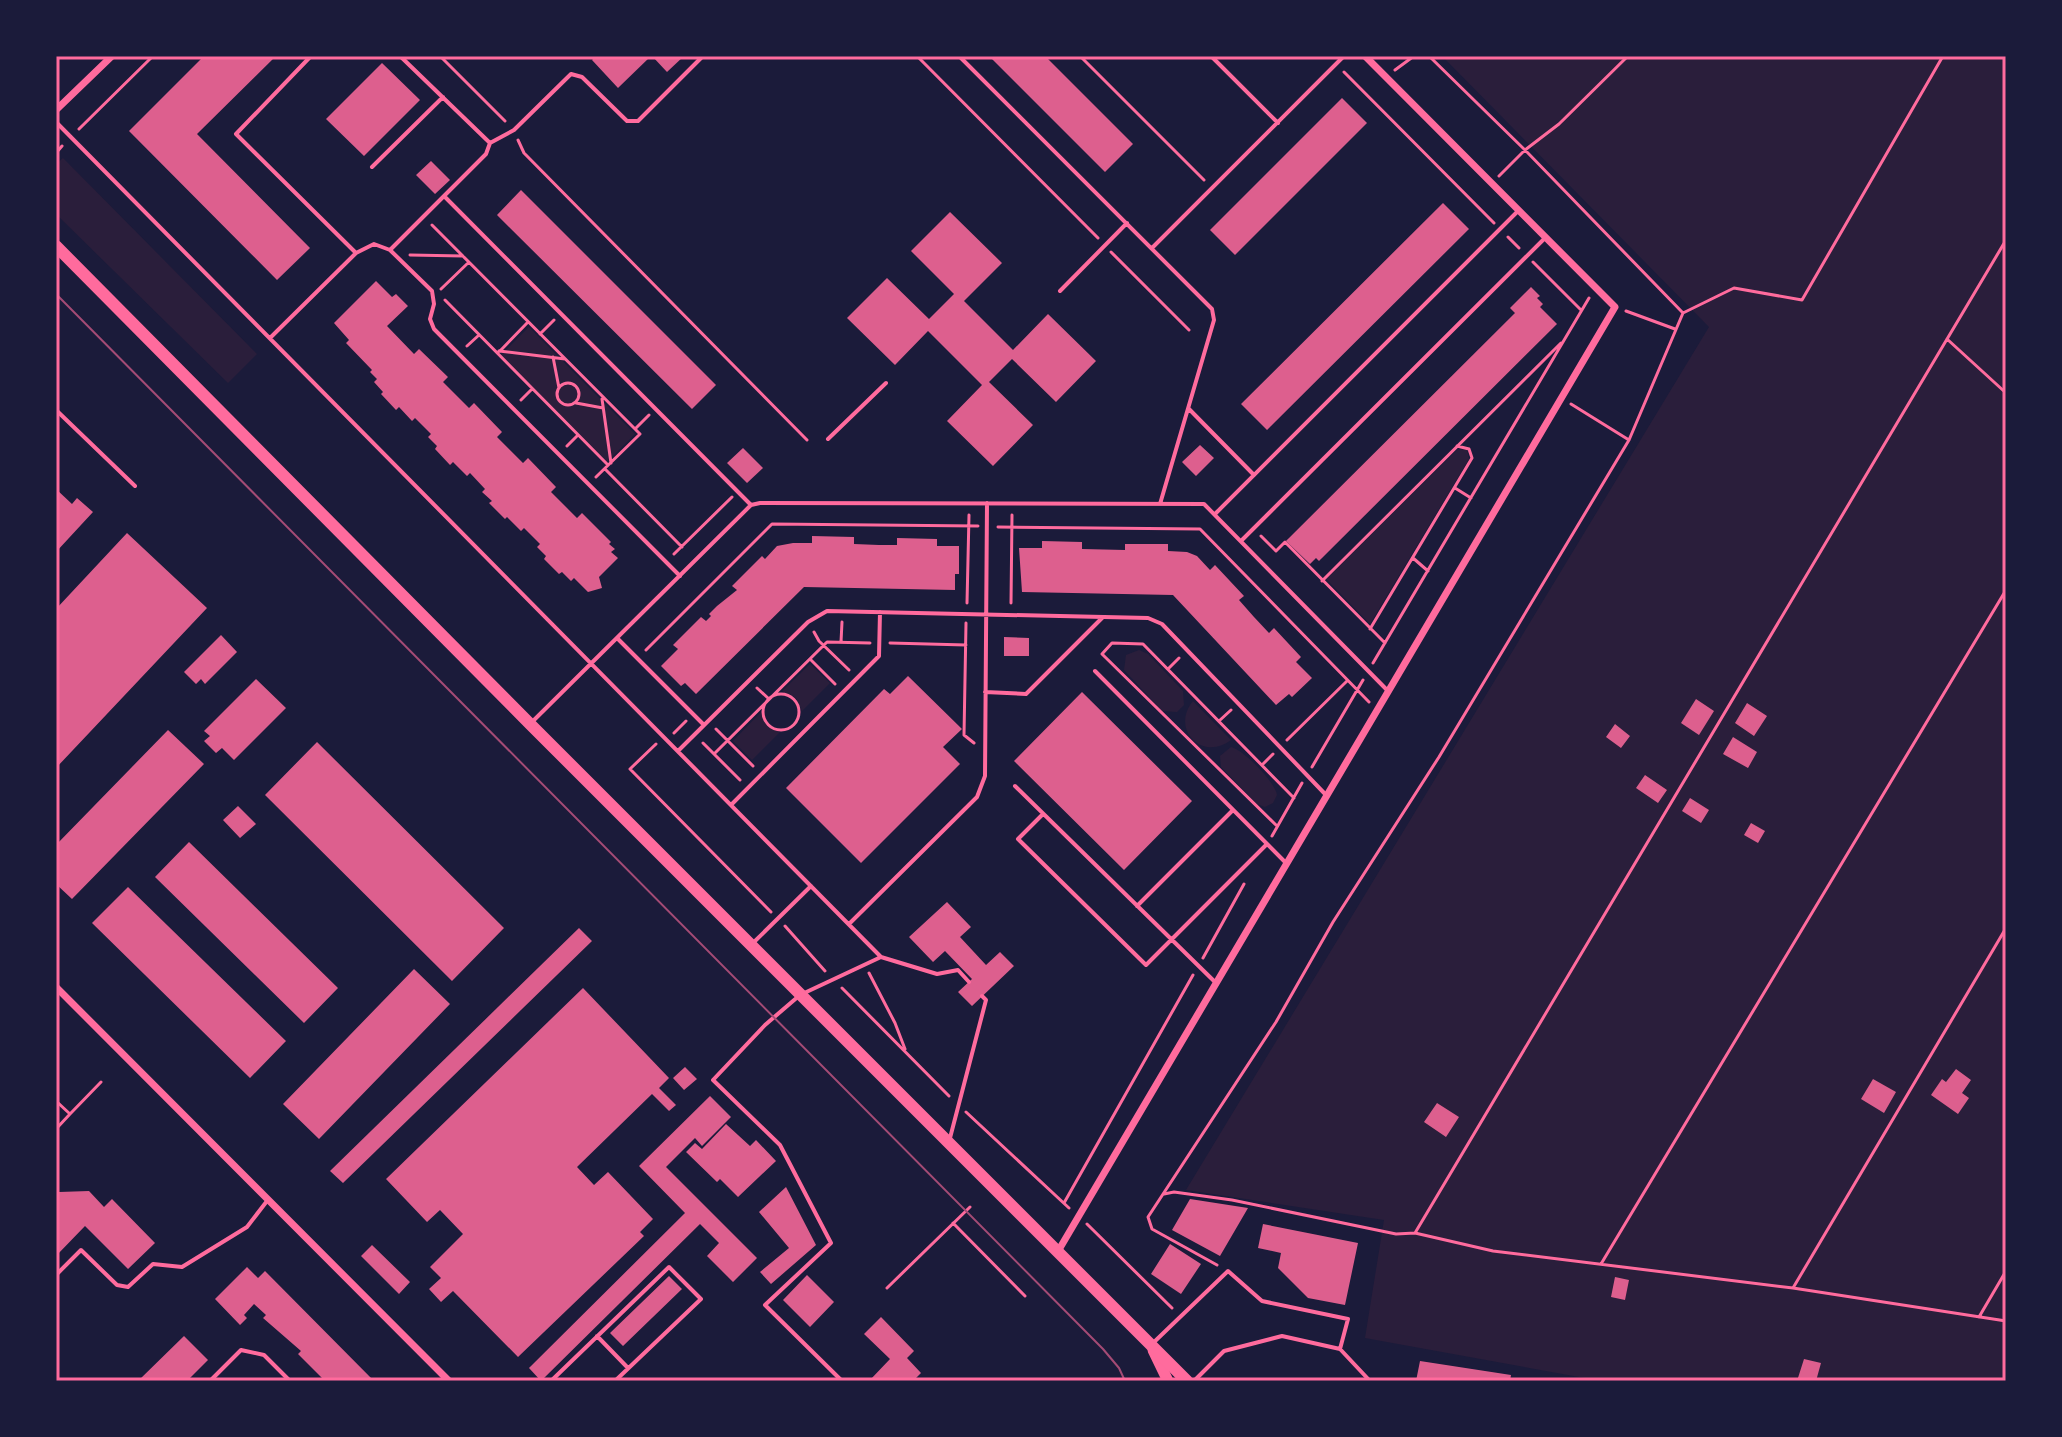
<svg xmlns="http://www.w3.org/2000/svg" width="2062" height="1437" font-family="'Noto Serif',serif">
<rect width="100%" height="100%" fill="#1b1b3a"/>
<path fill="#2a1e3b" d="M1442 56H2006V1381H1601L1365 1338 1384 1220 1186 1190 1709 327Z
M63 158 257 354 228 383 56 214V164Z
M529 327 635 434 607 462 501 355Z
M1458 449 1467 450 1469 459 1370 624 1326 579Z
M1139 650 1148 654 1183 691 1184 705 1177 712 1162 711 1124 670 1126 655Z
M810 664 830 683 802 711 796 698 782 691Z
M1193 701 1231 740C1202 762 1170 729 1193 701Z
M761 712 767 726 780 732 752 760 733 741Z
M1231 747C1244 750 1275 782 1277 795L1273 803 1265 807 1257 804 1221 767 1220 756Z"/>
<path fill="#dd5f8e" d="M204 56H276L197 134 310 248 277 280 129 131Z
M596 56H651L618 88 592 60Z
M652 56H684L667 72Z
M989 56H1045L1133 144 1105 172Z
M382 63 420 100 364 156 326 119Z
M1342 98 1367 123 1235 255 1210 230Z
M431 161 450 180 435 194 416 175Z
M521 190 716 385 692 409 497 215Z
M1443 203 1469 229 1267 430 1241 404Z
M950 212 1002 263 964 301 1013 350 1048 314 1096 361 1056 402 1012 359 989 382 1033 425 993 466 947 421 982 385 928 331 895 365 847 318 887 278 929 319 954 294 911 251Z
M376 281 392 297 396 294 408 306 387 326 414 354 419 349 448 377 443 382 469 408 474 403 502 432 497 437 523 463 528 458 556 487 551 492 577 518 582 513 611 542 609 544 615 549 611 552 618 558 599 577 602 588 588 592 574 578 571 581 562 572 559 574 544 559 546 556 537 547 540 544 524 528 521 531 507 517 505 519 489 503 492 501 482 492 485 489 470 473 467 476 453 462 450 465 435 449 437 446 428 437 431 434 415 418 412 421 399 407 396 410 381 394 383 392 374 382 377 379 370 372 372 370 346 343 349 340 334 323Z
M1531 287 1540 296 1537 298 1543 304 1540 307 1557 324 1319 561 1316 558 1310 564 1286 541 1515 313 1510 308Z
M1200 445 1214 458 1196 476 1182 462Z
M743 448 763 468 747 483 727 463Z
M56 489 72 504 77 498 93 512 56 552Z
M127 533 207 608 56 768V609Z
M812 536 854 537V544L879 545H897V538L937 539V546H959V574H955V590L804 587 696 694 685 683 681 686 661 666 678 649 673 645 701 617 706 621 711 616 709 614 717 606 737 590 732 586 762 556 765 559 777 546 793 543H812Z
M1042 541 1082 542V549L1125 550V544H1168V551L1187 552 1197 556 1210 570 1215 565 1244 596 1239 600 1254 617 1269 633 1274 628 1301 657 1296 662 1312 678 1292 697 1289 694 1276 705 1173 595 1022 592 1019 548H1042Z
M221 635 237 652 205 684 201 679 196 684 184 672Z
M1004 637 1029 638V656H1004Z
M908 676 962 729 943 747 960 764 861 863 786 788 884 689 890 694Z
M256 679 286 708 234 760 222 748 216 753 204 741 210 736 204 731Z
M1082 692 1192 801 1124 870 1014 761Z
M1696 699 1714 711 1699 735 1681 723Z
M1747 703 1767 716 1754 736 1735 723Z
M1615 724 1630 736 1621 748 1606 737Z
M168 730 204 764 72 899 56 884V845Z
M1733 737 1757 752 1748 768 1723 754Z
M317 742 504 928 452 981 265 795Z
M1645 775 1667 790 1658 803 1636 788Z
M1690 798 1709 810 1701 823 1682 811Z
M238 806 256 824 240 838 223 820Z
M1751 823 1765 831 1758 843 1744 835Z
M189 842 338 988 304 1023 155 877Z
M128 887 286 1041 250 1078 92 923Z
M947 902 971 927 960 937 986 965 1000 952 1014 966 972 1006 958 992 972 979 945 951 933 962 909 937Z
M579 928 592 941 343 1183 330 1171Z
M414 969 450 1004 319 1139 283 1104Z
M583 988 669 1078 659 1088 676 1105 669 1111 652 1094 577 1167 594 1185 608 1172 653 1219 640 1232 644 1236 518 1357 453 1291 441 1302 429 1289 441 1278 430 1267 463 1234 440 1210 427 1222 386 1179Z
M685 1067 697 1079 684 1090 673 1078Z
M1956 1069 1971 1080 1962 1093 1969 1098 1958 1114 1931 1095 1942 1079 1946 1082Z
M1873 1079 1896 1092 1884 1113 1861 1099Z
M710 1096 731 1117 702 1146 695 1138 666 1167 757 1258 733 1282 707 1256 719 1243 700 1224 541 1381 529 1368 685 1213 639 1166Z
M1437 1103 1459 1117 1446 1137 1424 1122Z
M726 1124 750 1146 756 1140 776 1161 738 1197 720 1179 717 1182 686 1152 695 1143 702 1149Z
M786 1187 816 1245 771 1284 760 1272 789 1248 759 1212Z
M89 1191 104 1207 112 1199 155 1243 128 1269 85 1226 56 1256V1195L59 1192Z
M1190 1199 1248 1208 1220 1256 1172 1230Z
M1263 1224 1358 1243 1345 1305 1308 1298 1278 1268 1281 1253 1258 1248Z
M1170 1244 1201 1264 1181 1294 1151 1274Z
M372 1245 410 1282 399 1294 361 1256Z
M247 1267 258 1278 265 1271 374 1381H330L327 1378 325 1381 298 1354 301 1351 263 1318 266 1315 254 1304 244 1315 247 1318 240 1325 215 1299Z
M807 1275 834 1302 810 1327 783 1300Z
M669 1276 682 1289 623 1346 610 1333Z
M1615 1277 1629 1280 1625 1300 1611 1297Z
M881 1317 914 1351 907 1358 921 1373 913 1381 870 1380 890 1359 864 1334Z
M184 1336 208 1360 187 1381H138Z
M1804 1359 1821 1363 1816 1381H1797Z
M1420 1361 1511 1375 1510 1381H1416Z"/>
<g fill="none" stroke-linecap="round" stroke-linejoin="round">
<path stroke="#ff6b9d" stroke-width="3" d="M440 56 505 121
M917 56 1098 238
M1080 56 1204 180
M1395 70 1414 56
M1344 72 1494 223
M79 129 153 56
M518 140 524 153 807 440
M56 153 62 146
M1499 176 1525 150 1559 124 1628 56
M432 225 640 434 596 477
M1508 237 1519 248
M2006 240 1415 1233 1493 1251 1793 1288 2006 1321
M1111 252 1189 330
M410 255 463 256
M1533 262 1581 310
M441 289 469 262
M445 300 608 465
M1626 311 1675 329
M1683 313 1734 288 1802 300 1943 56
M540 334 554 320
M1947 339 2006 393
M467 346 479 335
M499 351 565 359
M500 351 528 322
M553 357 559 388
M557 394a11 11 0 1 1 22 0a11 11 0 1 1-22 0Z
M602 399 611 463
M521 400 532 389
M576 403 603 408
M1571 404 1629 440
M635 429 649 415
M567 446 578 435
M606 470 682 547
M1455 488 1471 498
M998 527 1200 529 1369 702
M1261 536 1276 551 1285 542 1385 643
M674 554 732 497
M1413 558 1428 571
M1322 581 1561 343
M967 603 969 515
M1011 603 1012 515
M966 623 964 735 974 743
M1370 629 1472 458 1469 449 1457 446
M814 632 819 641 849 670
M841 642 842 622
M890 643 966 645
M646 650 772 524 978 526
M810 659 835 684
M1373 663 1589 298
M1168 669 1179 658
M757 688 769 699
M763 712a18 18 0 1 1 36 0a18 18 0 1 1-36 0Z
M1219 721 1231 710
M716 729 753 766
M674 733 686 721
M1287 740 1347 681
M703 743 740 780
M656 744 630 769 771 912
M714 754 827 642 870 643
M1262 765 1273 754
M1312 767 1363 680
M1277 826 1102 654 1112 643 1143 644 1294 798
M1272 836 1302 783
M785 926 825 971
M1203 958 1244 884
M869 973 895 1023 905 1049
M842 988 949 1096
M56 1101 70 1114 101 1082
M966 1112 1069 1208
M56 1129 70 1114
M1164 1194 1174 1192 1232 1200 1396 1234 1415 1233
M1064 1203 1193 975
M953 1223 1025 1296
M1087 1224 1172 1308
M1601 1264 2006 590
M1217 1265 1152 1229 1148 1217 1276 1022 1333 922 1439 757 1629 440 1683 313 1525 150 1429 56
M887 1288 970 1207
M1793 1288 2006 928
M1979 1317 2006 1271"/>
<path stroke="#ff6b9d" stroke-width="4" d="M311 56 236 134 356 253
M959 56 1212 309 1214 320 1160 504
M1211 56 1278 123
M56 122 881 957
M490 143 514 130 571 74 582 77 627 121H638L703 56
M372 167 443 97
M444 196 751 505
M1152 248 1344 56
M390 250 486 154 490 143 400 56
M1060 291 1127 223
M270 338 356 253 374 244 390 250 432 291 434 304 430 319 434 329 680 576
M1189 409 1254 475
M56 410 135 486
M828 439 886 383
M1216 513 1518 211
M1242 540 1545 238
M617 638 704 725
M1095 671 1286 863
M985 692 1026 694 1103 617
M531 723 751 505 760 503 1204 504 1388 691
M678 751 808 622 827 611 1148 618 1162 624 1326 795
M1015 786 1216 983
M731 805 879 656 880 612
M1043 814 1018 839 1146 965 1267 844
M1137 906 1233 810
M849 924 977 797 985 776 987 503
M753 943 811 886
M950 1138 986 1000 982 996
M56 1275 81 1250 117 1285 128 1287 153 1264 182 1267 247 1227 267 1201
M597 1336 628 1368
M1152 1344 1228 1271 1262 1301 1348 1319 1340 1349
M210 1381 241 1350 264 1355 290 1381
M551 1381 669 1267 701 1299 615 1381
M842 1381 765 1305 831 1243 780 1145 713 1080 765 1025 800 995 881 957 937 974 958 970 969 982
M1194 1381 1224 1351 1282 1336 1340 1349 1370 1381"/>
<path stroke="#ff6b9d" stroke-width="7" d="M56 110 112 56
M56 987 449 1381
M1057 1253 1615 307 1365 56"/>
<path stroke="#ff6b9d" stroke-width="11" d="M1153 1350 1168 1381"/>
<path stroke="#ff6b9d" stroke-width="12" d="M56 246 530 724 1187 1381"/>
<path stroke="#a44b75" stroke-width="2" d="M56 294 1103 1349 1119 1368 1125 1381"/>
</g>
<rect width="2062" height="1437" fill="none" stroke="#1b1b3a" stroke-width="116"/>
<rect x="58" y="58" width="1946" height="1321" fill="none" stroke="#ff6b9d" stroke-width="3"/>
</svg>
